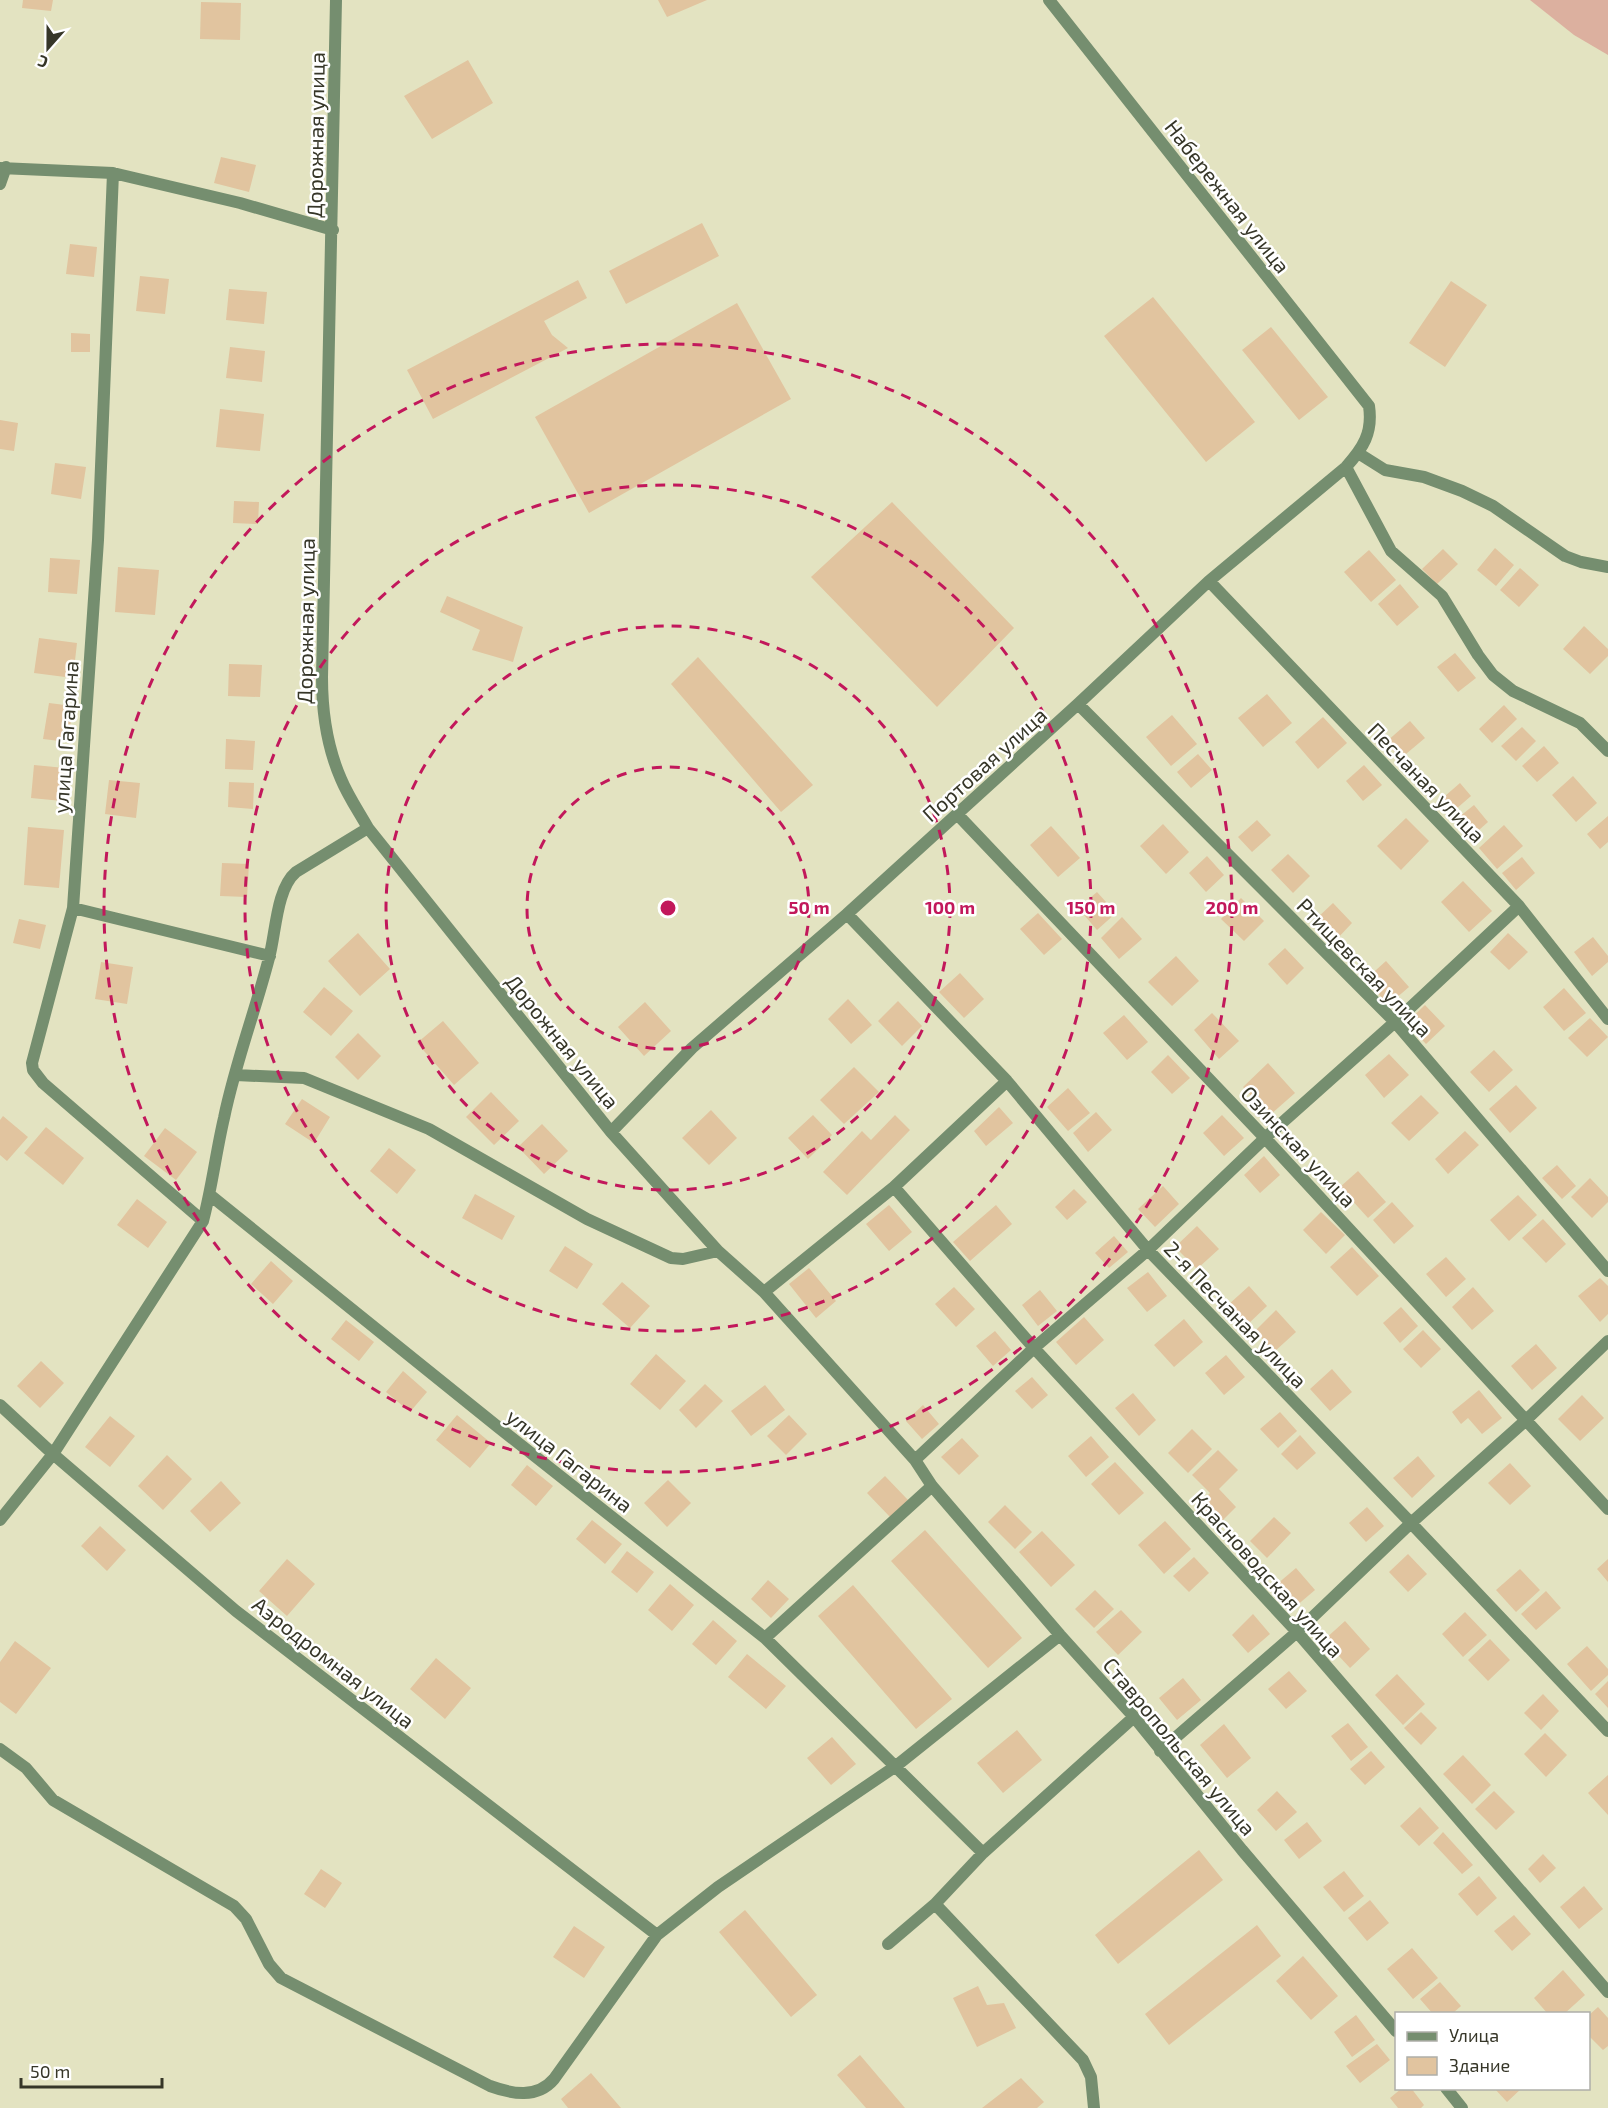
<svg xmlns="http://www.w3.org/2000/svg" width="1608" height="2108" font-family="'Exo 2',sans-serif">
<rect width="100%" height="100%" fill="#e3e3c1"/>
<path fill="#dcb09f" d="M1530 0H1608V55L1574 35Z"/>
<path fill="#e1c49f" d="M23 0H53L51 11 22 8Z
M658 0H707L667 17Z
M201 2 241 3 240 40 200 39Z
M468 60 493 103 432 139 404 96Z
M221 157 256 165 249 192 214 183Z
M702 223 719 256 626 304 609 271Z
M70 244 97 247 94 277 66 274Z
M140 276 169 279 165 314 136 311Z
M578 280 587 298 544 321 552 335 568 348 433 419 407 370Z
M1451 281 1487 305 1445 367 1409 343Z
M229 289 267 292 264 324 226 320Z
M1153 297 1255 422 1206 462 1104 336Z
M737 303 791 399 589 513 535 417Z
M1271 327 1328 397 1299 420 1242 350Z
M71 333 90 334V352H71Z
M230 347 265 351 262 382 226 378Z
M220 409 264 414 260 451 216 447Z
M0 420 18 423 14 451 0 449Z
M55 463 86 467 81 499 51 494Z
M234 501 259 502 258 524 233 523Z
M892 502 1014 628 937 707 811 577Z
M1495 548 1514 565 1496 586 1477 570Z
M1443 549 1458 564 1437 584 1422 569Z
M1369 550 1396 580 1371 602 1344 572Z
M50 558 80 560 77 594 48 592Z
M118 567 159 570 155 615 115 612Z
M1520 568 1539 585 1519 607 1500 590Z
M1400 584 1419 607 1397 626 1378 604Z
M447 596 523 627 513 662 472 650 480 630 440 612Z
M1584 626 1608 649V656L1590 674 1563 649Z
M39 638 77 643 73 678 34 673Z
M1455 653 1476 678 1458 692 1437 667Z
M698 657 813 785 781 812 671 684Z
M229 664 262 665 260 697 228 696Z
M1267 694 1292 723 1263 747 1238 718Z
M49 703 73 706 68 742 43 739Z
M1504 705 1517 719 1492 743 1479 729Z
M1172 715 1197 744 1171 766 1146 737Z
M1323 717 1347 743 1318 769 1295 742Z
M1410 721 1425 738 1400 759 1386 742Z
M1522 727 1536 741 1516 761 1501 746Z
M226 739 255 741 253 770 225 769Z
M1544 746 1559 763 1537 782 1522 766Z
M1198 754 1212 770 1191 788 1177 772Z
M34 765 65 768 62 801 31 798Z
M1364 765 1382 785 1363 801 1346 781Z
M1573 776 1597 803 1576 822 1552 795Z
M109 780 140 783 136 818 105 814Z
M229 782 254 783 253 809 228 807Z
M1460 783 1471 796 1448 816 1437 803Z
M1474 805 1488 822 1470 838 1454 821Z
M1608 816V842L1600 849 1587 834Z
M1406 818 1429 841 1401 870 1377 846Z
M1257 820 1271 835 1252 852 1238 837Z
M1163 824 1189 852 1166 874 1140 846Z
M1504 825 1523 846 1497 869 1479 848Z
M1051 826 1080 858 1058 877 1030 845Z
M28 827 64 830 59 888 24 885Z
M1288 854 1310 876 1293 893 1271 870Z
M1207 856 1224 875 1206 892 1189 873Z
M1522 857 1535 873 1516 890 1502 873Z
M222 863 249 864 247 897 220 896Z
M1463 881 1492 911 1469 932 1441 902Z
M1097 892 1116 913 1097 930 1078 908Z
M1241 898 1264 921 1244 941 1221 919Z
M1333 903 1352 923 1336 940 1316 919Z
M1038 913 1062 939 1044 955 1020 929Z
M1122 917 1142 939 1119 959 1101 938Z
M19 919 46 925 40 949 13 943Z
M358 933 390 969 360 996 328 961Z
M1508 933 1528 952 1509 970 1490 952Z
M1593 937 1608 956V962L1592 976 1574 952Z
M1285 948 1304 968 1287 985 1268 964Z
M1176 956 1199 981 1172 1006 1148 982Z
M1386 961 1409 987 1388 1005 1366 979Z
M101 962 133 967 127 1004 95 999Z
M960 973 984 999 964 1018 939 992Z
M324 987 353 1011 331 1036 303 1012Z
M1564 988 1586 1013 1564 1031 1543 1007Z
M848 999 872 1025 851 1044 828 1019Z
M898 1001 922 1026 902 1046 878 1021Z
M645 1002 671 1031 644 1056 618 1027Z
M1425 1005 1445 1026 1426 1044 1406 1023Z
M1212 1013 1239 1041 1219 1059 1194 1030Z
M1124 1015 1148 1042 1127 1060 1103 1033Z
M1590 1018 1608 1037 1587 1057 1568 1038Z
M443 1021 479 1063 454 1085 417 1043Z
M358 1033 381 1056 358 1080 335 1057Z
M1494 1050 1513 1070 1489 1092 1470 1072Z
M1389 1054 1409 1075 1384 1098 1365 1075Z
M1168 1055 1190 1078 1172 1094 1151 1072Z
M1268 1063 1295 1093 1269 1116 1243 1087Z
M854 1067 879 1092 844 1124 820 1100Z
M1516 1085 1537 1108 1510 1133 1489 1109Z
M1068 1088 1090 1113 1068 1131 1047 1107Z
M491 1092 519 1121 494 1145 466 1117Z
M1421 1095 1439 1113 1409 1141 1391 1123Z
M302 1099 330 1117 314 1143 285 1124Z
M999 1107 1013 1123 986 1146 974 1131Z
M711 1110 737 1138 709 1165 682 1138Z
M1096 1112 1112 1130 1088 1152 1073 1133Z
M813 1115 832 1135 808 1159 788 1138Z
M895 1115 910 1130 847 1195 823 1172 862 1131 871 1140Z
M1222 1115 1244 1138 1224 1156 1203 1133Z
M3 1116 28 1137 7 1161 0 1155V1120Z
M542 1124 568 1151 544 1174 518 1147Z
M46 1127 84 1158 63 1185 24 1153Z
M165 1128 197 1152 176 1180 144 1156Z
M1465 1131 1479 1145 1448 1174 1435 1159Z
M389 1148 416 1170 397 1194 370 1171Z
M1264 1156 1280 1175 1260 1193 1244 1175Z
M1557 1165 1576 1186 1562 1199 1542 1178Z
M1358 1171 1386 1202 1368 1218 1340 1187Z
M1590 1178 1608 1197V1202L1592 1218 1571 1197Z
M1163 1186 1179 1204 1155 1227 1138 1209Z
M1074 1189 1087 1202 1067 1220 1055 1207Z
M475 1194 515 1216 502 1240 462 1218Z
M1518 1195 1537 1215 1509 1241 1490 1220Z
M137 1199 167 1222 148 1248 117 1225Z
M1392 1202 1414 1226 1394 1244 1373 1220Z
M889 1205 912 1232 889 1251 866 1224Z
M996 1205 1012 1224 970 1261 953 1242Z
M1321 1212 1345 1235 1326 1254 1303 1230Z
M1543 1219 1566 1244 1546 1263 1522 1238Z
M1197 1226 1219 1249 1197 1269 1175 1247Z
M1114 1236 1128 1252 1109 1268 1095 1253Z
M565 1246 593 1264 577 1289 549 1271Z
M1352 1247 1379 1276 1357 1296 1330 1267Z
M1446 1257 1466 1279 1446 1297 1426 1274Z
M271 1261 293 1281 273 1304 251 1284Z
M809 1268 836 1301 816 1318 789 1284Z
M1148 1272 1167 1296 1147 1312 1127 1288Z
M1600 1278 1608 1286V1314L1600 1322 1578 1296Z
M622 1282 650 1306 630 1328 602 1304Z
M1249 1286 1267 1306 1247 1325 1228 1305Z
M954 1287 975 1309 956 1327 935 1304Z
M1473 1287 1494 1311 1472 1330 1452 1307Z
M1040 1290 1057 1311 1038 1326 1022 1305Z
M1401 1307 1418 1326 1400 1343 1383 1323Z
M1276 1310 1296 1332 1274 1352 1255 1331Z
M1084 1317 1104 1340 1076 1365 1056 1342Z
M1184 1319 1203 1342 1174 1367 1154 1345Z
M346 1320 374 1342 359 1361 331 1339Z
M1423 1330 1441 1349 1421 1368 1403 1349Z
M995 1331 1011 1350 993 1366 976 1346Z
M1536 1344 1557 1368 1532 1390 1511 1366Z
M656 1354 686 1381 660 1410 630 1384Z
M1226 1355 1245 1377 1224 1395 1205 1373Z
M41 1361 64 1383 40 1408 17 1386Z
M1332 1369 1352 1392 1330 1411 1310 1389Z
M403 1371 427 1392 410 1412 386 1392Z
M1032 1377 1048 1395 1032 1409 1015 1391Z
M705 1384 723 1401 696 1428 679 1410Z
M765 1385 785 1410 751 1436 731 1411Z
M1479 1390 1502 1418 1482 1434 1468 1418 1461 1424 1452 1412Z
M1133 1393 1156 1420 1139 1436 1115 1408Z
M1582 1395 1604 1418 1580 1441 1558 1419Z
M923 1405 939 1424 922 1439 906 1421Z
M1280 1412 1297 1431 1278 1448 1260 1429Z
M457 1415 491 1443 470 1468 436 1440Z
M789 1415 807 1434 786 1455 767 1436Z
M110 1416 135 1436 110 1467 85 1447Z
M1192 1429 1212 1449 1188 1473 1168 1453Z
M1300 1435 1316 1453 1297 1470 1281 1454Z
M1091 1436 1109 1457 1086 1477 1068 1456Z
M962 1438 979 1456 959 1475 941 1457Z
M1218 1450 1238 1470 1219 1489 1236 1507 1219 1524 1199 1504 1210 1493 1192 1475Z
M167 1455 192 1479 163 1510 138 1486Z
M1418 1456 1435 1476 1412 1498 1393 1478Z
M1115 1462 1144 1493 1119 1515 1091 1484Z
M1510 1463 1531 1486 1510 1505 1488 1483Z
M527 1465 553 1486 536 1506 511 1485Z
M885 1476 908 1500 890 1517 867 1493Z
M668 1480 691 1503 667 1527 644 1503Z
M221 1481 241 1503 210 1532 190 1511Z
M1005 1505 1032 1532 1015 1549 988 1522Z
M1367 1507 1384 1526 1366 1542 1349 1523Z
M1274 1517 1291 1533 1267 1558 1250 1541Z
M592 1520 622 1544 605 1564 576 1539Z
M1165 1521 1191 1549 1164 1574 1138 1545Z
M100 1526 126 1550 107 1571 81 1546Z
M925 1530 1022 1638 988 1668 891 1561Z
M1042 1531 1075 1565 1051 1587 1019 1552Z
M627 1551 654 1572 637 1593 611 1572Z
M1408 1554 1427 1574 1408 1592 1389 1572Z
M1194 1557 1209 1573 1189 1592 1173 1576Z
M287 1559 315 1584 287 1616 259 1591Z
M1608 1559V1582L1597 1569Z
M1296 1568 1315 1590 1295 1607 1276 1585Z
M1520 1569 1540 1590 1516 1612 1496 1590Z
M768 1580 789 1599 771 1618 751 1599Z
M670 1584 694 1605 672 1631 648 1610Z
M853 1585 952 1699 916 1729 818 1616Z
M1095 1590 1114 1609 1094 1628 1075 1609Z
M1546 1591 1561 1608 1536 1630 1521 1614Z
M1121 1610 1142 1632 1118 1655 1096 1632Z
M1465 1612 1487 1635 1463 1657 1442 1634Z
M1253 1614 1270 1634 1248 1653 1232 1635Z
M713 1620 737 1641 716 1665 692 1644Z
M1345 1621 1370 1649 1350 1668 1324 1640Z
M1490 1639 1510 1660 1488 1681 1468 1660Z
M15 1641 51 1668 16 1714 0 1702V1662Z
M1587 1646 1608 1669V1675L1591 1691 1567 1664Z
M747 1654 786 1686 766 1709 728 1677Z
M436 1658 471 1688 445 1719 410 1689Z
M1289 1671 1307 1691 1286 1709 1268 1689Z
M1397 1674 1425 1704 1403 1725 1375 1695Z
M1183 1678 1201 1700 1177 1720 1159 1698Z
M1608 1681V1708L1595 1694Z
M1543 1694 1559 1711 1541 1730 1524 1713Z
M1421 1712 1437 1728 1421 1745 1404 1728Z
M1348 1723 1368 1747 1351 1761 1331 1736Z
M1224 1724 1251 1758 1227 1778 1200 1745Z
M1017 1730 1042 1760 1003 1793 977 1763Z
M1545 1733 1567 1755 1546 1777 1524 1754Z
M832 1737 856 1764 831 1785 807 1758Z
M1371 1751 1385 1767 1365 1785 1350 1769Z
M1463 1755 1491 1785 1472 1804 1443 1774Z
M1608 1775V1815L1588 1793Z
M1277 1791 1297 1812 1276 1831 1257 1810Z
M1494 1791 1515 1812 1496 1830 1475 1809Z
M1420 1807 1439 1828 1419 1846 1400 1826Z
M1307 1822 1322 1841 1299 1859 1284 1840Z
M1443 1832 1473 1865 1462 1874 1433 1843Z
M1199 1850 1223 1880 1118 1964 1095 1935Z
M1543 1854 1556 1868 1540 1883 1528 1869Z
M321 1869 342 1883 325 1908 304 1894Z
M1344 1871 1364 1896 1344 1912 1323 1887Z
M1479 1876 1497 1898 1477 1916 1458 1894Z
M1584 1886 1603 1909 1579 1929 1560 1907Z
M1370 1900 1389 1923 1367 1941 1348 1918Z
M745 1910 817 1995 791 2017 719 1932Z
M1514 1915 1531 1934 1512 1951 1494 1931Z
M1257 1925 1281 1956 1169 2045 1145 2014Z
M574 1926 605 1947 584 1978 553 1957Z
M1412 1948 1438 1978 1413 1999 1387 1969Z
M1303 1956 1338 1996 1311 2020 1276 1981Z
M1563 1970 1585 1995 1564 2014H1548L1534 1998Z
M1440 1982 1461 2006 1452 2014H1433L1420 1999Z
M978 1986 987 2005 1004 2003 1016 2028 977 2047 953 1998Z
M1598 2007 1608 2018V2046L1603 2050 1588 2035V2016Z
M1356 2015 1375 2040 1352 2057 1334 2032Z
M1377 2044 1390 2060 1360 2083 1346 2066Z
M860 2055 905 2108H866L837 2075Z
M591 2073 621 2108H568L561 2099Z
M1021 2078 1044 2102 1037 2108H982Z
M1402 2088H1411L1424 2105 1421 2108H1398L1390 2098Z
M1494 2088H1522L1507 2102Z"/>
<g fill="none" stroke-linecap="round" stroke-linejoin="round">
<path stroke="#758e6f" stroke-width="12" d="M336 0 322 677C322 711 327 747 341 779 348 796 359 812 368 828L611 1132 718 1251 764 1292 915 1460 932 1486 1060 1635 1134 1717 1242 1850 1396 2031
M0 168 113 173 240 203 333 230
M113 173 98 540 73 908 32 1063 33 1070 43 1083 203 1221
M0 184 6 167
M1358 453 1385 470 1424 477 1462 491 1493 506 1565 556 1581 562 1608 567
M1346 467 1391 551 1442 596 1478 655 1493 675 1513 691 1580 723 1608 751
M1209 581 1519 906 1608 1019
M1078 704 1395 1022 1608 1271
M957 814 1265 1138 1608 1509
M73 908 270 956
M847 914 1007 1081 1148 1250 1411 1523 1608 1731
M236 1075 304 1078 429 1129 587 1219 671 1258 683 1259 718 1251
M611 1132 692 1048 847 914 1078 704 1209 581 1346 467C1363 448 1373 433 1369 406L1049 0
M894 1187 1034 1348 1297 1632 1608 1992
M210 1195 498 1427 765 1638 983 1853
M764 1292 894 1187 1007 1081
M0 1405 53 1454 236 1611 657 1935
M915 1460 1034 1348 1148 1250 1265 1138 1395 1022 1519 906
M0 1520 53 1454 203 1221C212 1187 216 1152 224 1118 235 1064 255 1012 269 958 276 933 276 889 296 872L368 828
M765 1638 932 1486
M0 1749 26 1768 53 1800 234 1906 246 1919 269 1964 281 1978 490 2086C512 2094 537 2099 554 2079L657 1935 718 1887 896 1766 1060 1635
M1160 1751 1297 1632 1411 1523 1525 1421 1608 1341
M935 1904 1083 2060 1091 2077 1094 2108
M888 1944 935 1904 983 1853 1134 1717
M1446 2088 1462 2108"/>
</g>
<g fill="none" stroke="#c2185b" stroke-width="3" stroke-dasharray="10 8">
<circle cx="668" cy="908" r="141"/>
<circle cx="668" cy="908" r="282"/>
<circle cx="668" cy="908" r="423"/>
<circle cx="668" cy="908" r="564"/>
</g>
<g text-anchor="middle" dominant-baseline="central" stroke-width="5" stroke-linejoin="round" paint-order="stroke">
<g font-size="21" fill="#363628" stroke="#fff">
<text transform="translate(315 135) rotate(-89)">Дорожная улица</text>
<text transform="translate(1228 196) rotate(52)">Набережная улица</text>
<text transform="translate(305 621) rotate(-89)">Дорожная улица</text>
<text transform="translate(65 737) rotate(-86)">улица Гагарина</text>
<text transform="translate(984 764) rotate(-42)">Портовая улица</text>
<text transform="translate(1427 782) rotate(46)">Песчаная улица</text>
<text transform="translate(1365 967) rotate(46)">Ртищевская улица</text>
<text transform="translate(563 1041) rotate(51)">Дорожная улица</text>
<text transform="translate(1299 1146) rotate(47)">Озинская улица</text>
<text transform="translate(1236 1314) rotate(46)">2-я Песчаная улица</text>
<text transform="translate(570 1460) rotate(38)">улица Гагарина</text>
<text transform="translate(1268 1574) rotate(48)">Красноводская улица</text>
<text transform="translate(334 1662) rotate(38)">Аэродромная улица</text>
<text transform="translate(1180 1746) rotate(50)">Ставропольская улица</text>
</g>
</g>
<circle cx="668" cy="908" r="9" fill="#c2185b" stroke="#fff" stroke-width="3"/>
<g font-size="18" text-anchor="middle" font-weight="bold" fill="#c2185b" stroke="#fff" stroke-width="5" stroke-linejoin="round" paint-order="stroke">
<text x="809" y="914">50 m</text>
<text x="950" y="914">100 m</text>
<text x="1091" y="914">150 m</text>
<text x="1232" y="914">200 m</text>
</g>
<rect x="1395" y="2012" width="195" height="78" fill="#ffffff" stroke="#afafa9" stroke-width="1.5"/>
<rect x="1407" y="2032" width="30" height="9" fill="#758e6f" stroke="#afafa9" stroke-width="1.5"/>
<text x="1449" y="2042" font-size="18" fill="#363628">Улица</text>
<rect x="1407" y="2057" width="30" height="18" fill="#e1c49f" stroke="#afafa9" stroke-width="1.5"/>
<text x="1449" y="2072" font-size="18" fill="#363628">Здание</text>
<g transform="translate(48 48) rotate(201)" stroke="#ffffff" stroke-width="4.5" paint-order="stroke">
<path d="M0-4.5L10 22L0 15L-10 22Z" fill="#363628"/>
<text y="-9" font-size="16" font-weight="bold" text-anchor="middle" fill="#363628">С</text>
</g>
<path d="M21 2078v9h141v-9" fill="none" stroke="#363628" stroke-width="3"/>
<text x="30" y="2078" font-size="18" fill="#363628" stroke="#ffffff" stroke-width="4.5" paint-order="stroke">50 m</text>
</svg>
